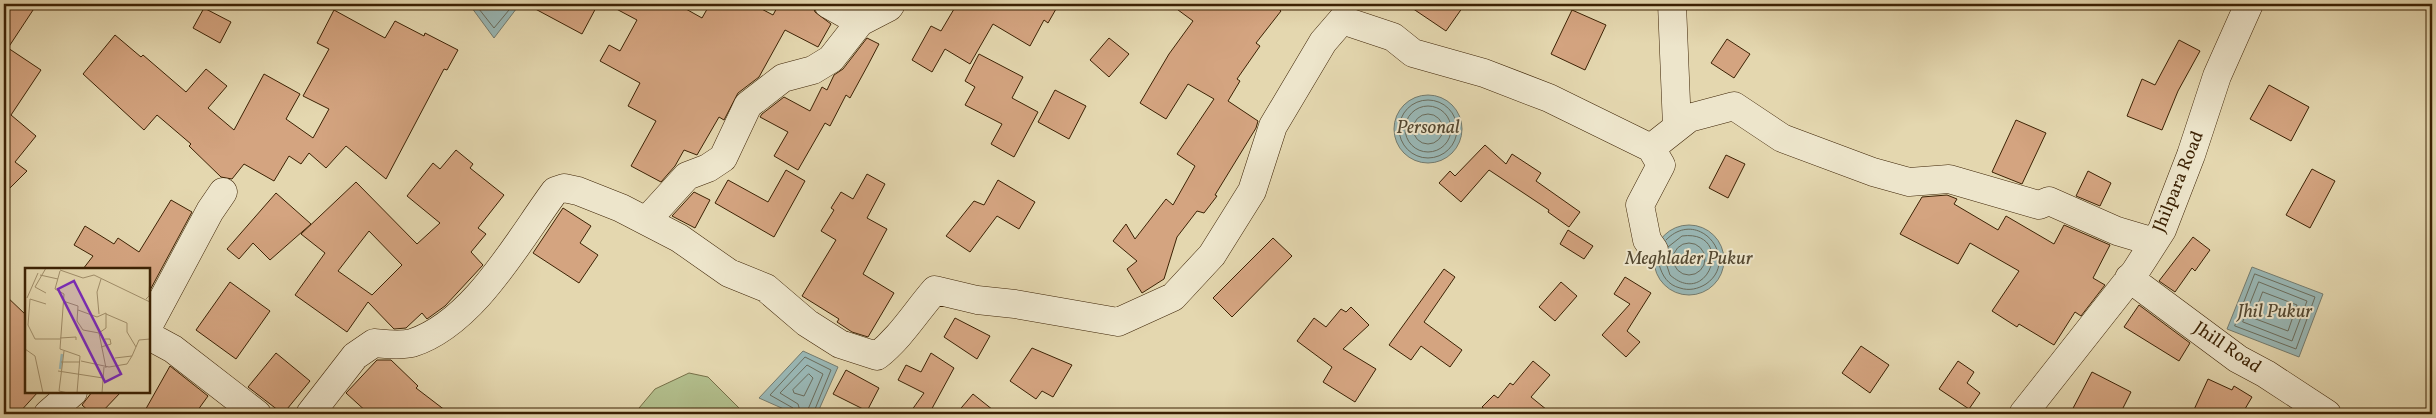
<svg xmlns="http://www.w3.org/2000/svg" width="2436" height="418" font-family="Vollkorn,serif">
<rect width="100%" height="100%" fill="#e4d7af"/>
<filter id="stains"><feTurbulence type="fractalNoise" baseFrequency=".004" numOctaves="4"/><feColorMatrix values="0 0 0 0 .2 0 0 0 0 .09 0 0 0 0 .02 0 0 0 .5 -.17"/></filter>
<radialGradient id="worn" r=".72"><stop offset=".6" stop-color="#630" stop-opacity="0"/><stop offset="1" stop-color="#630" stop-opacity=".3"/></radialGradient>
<path fill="#b2be8c" stroke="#777048" d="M689 373 708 377 745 414H634L655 389Z"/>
<path fill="#99b7b5" stroke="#747b6e" d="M469 4H520L494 38Z
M1394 129a34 34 0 1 1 68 0a34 34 0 1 1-68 0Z
M1654 260a35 35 0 1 1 70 0a35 35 0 1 1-70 0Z
M2252 267 2323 294 2299 357 2227 329Z
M803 351 838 367 817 414H795L759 398Z"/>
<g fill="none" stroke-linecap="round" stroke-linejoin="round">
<path stroke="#6a6c5c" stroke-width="1" d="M475 4 494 28 514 4
M1399 129a29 29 0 1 1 58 0a29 29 0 1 1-58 0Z
M1405 129a23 23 0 1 1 46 0a23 23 0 1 1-46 0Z
M1413 129a15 15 0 1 1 30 0a15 15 0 1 1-30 0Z
M1673 259a16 16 0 1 1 32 0a16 16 0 1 1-32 0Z
M1665 260 1670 275C1710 310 1735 229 1682 236L1668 247
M1659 264C1662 276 1668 285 1680 288 1689 291 1698 289 1706 284 1741 260 1699 206 1666 240
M2255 274 2315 297 2296 349 2235 326Z
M2259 282 2307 301 2292 341 2243 322Z
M2263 292 2297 305 2288 331 2253 318Z
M809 374 813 378 804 396 794 393 793 390Z
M795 414 793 408 770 395 805 357 831 370 813 414
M801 414 798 404 780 393 807 365 823 374 806 414"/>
</g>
<path fill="#d4a480" stroke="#3c2204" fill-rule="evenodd" d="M4 4H37L8 48 41 70 11 115 36 136 15 162 27 171 4 194Z
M526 4H598L582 34Z
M607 4H677L702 18 710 4H752L773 15 779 4H812L815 12 831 24 818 47 785 30 759 77 738 93 724 120 719 117 697 155 684 150 675 166 661 182 631 166 656 121 628 106 640 83 600 61 609 45 620 51 637 20Z
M957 4H1054L1052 7 1056 9 1048 23 1044 20 1030 46 993 24 970 64 945 49 932 72 912 60 931 26 941 31Z
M1170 4H1273L1281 11 1256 43 1260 46 1237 79 1240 81 1228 101 1258 121 1256 128 1215 195 1217 196 1204 213 1197 211 1177 237 1164 279 1142 293 1127 269 1137 261 1113 241 1126 224 1135 239 1166 199 1173 205 1195 166 1177 154 1214 99 1188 84 1166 119 1140 103 1169 54 1193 21Z
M1406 4H1465L1446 31Z
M204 8 231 22 220 43 193 28Z
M334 10 385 38 395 21 424 36 425 33 458 50 447 70 444 69 386 179 346 146 326 168 309 153 301 164 289 156 274 181 244 164 232 179 221 177 189 146 191 144 157 115 144 130 83 74 115 35 141 57 143 55 186 92 206 69 227 86 208 108 234 130 264 74 300 94 286 119 313 138 329 109 303 96 329 49 317 43Z
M1572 10 1606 25 1585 70 1551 54Z
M867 38 879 44 868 65 850 98 846 95 830 126 825 123 798 170 774 156 788 132 760 117 762 114 784 97 810 111 822 87 827 90 834 75 843 69Z
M1109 38 1129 54 1109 77 1090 60Z
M1727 39 1750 54 1734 78 1711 63Z
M2179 40 2200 51 2178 91 2162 130 2127 116 2142 79 2155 85Z
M979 54 1023 77 1012 98 1038 112 1014 157 991 144 1002 124 965 105 975 87 965 81Z
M2269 85 2309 107 2291 141 2250 119Z
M1055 90 1086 106 1069 139 1038 122Z
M2016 120 2046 133 2022 184 1992 172Z
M1485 145 1506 164 1512 154 1541 173 1536 181 1580 212 1569 227 1548 212 1549 210 1489 170 1461 202 1439 183 1450 171 1455 176Z
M456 150 473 164 470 168 504 195 478 228 486 234 471 252 483 265 445 306 427 319 422 313 406 328 394 329 368 302 347 332 295 295 325 253 301 234 356 182 417 244 440 223 407 196 433 163 440 169ZM369 231 402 265 372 295 338 271Z
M1726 155 1745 164 1728 198 1709 188Z
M2312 169 2335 181 2310 228 2286 215Z
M786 170 805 181 774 237 715 203 728 180 768 202Z
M2088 171 2111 183 2100 206 2076 196Z
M867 174 885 184 867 218 887 229 863 274 894 293 868 337 852 332 837 322 839 319 802 296 836 240 821 231 834 210 831 208 841 192 853 199Z
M998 180 1035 202 1019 229 997 216 970 252 946 236 974 201 984 205Z
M694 192 710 200 695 228 672 216Z
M276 193 311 224 270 260 253 243 239 259 227 249Z
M1947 195 1957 199 1954 204 1998 230 2006 216 2054 244 2064 225 2110 245 2093 278 2105 285 2081 316 2075 312 2054 345 2019 324 2017 327 1992 311 2019 271 1970 243 1958 264 1900 234 1922 197Z
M171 200 192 212 149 292V269H83L93 256 74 245 85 226 114 244 118 238 139 252Z
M563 208 591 226 580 243 598 255 579 283 533 253Z
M1568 230 1593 246 1584 259 1560 244Z
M2193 237 2210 250 2195 271 2192 268 2175 292 2159 281Z
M1273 238 1292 256 1232 317 1213 298Z
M1444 269 1455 277 1424 322 1462 350 1450 367 1421 346 1411 360 1389 345Z
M1625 277 1651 293 1627 331 1640 342 1626 357 1602 335 1630 304 1614 294Z
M230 282 270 311 236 359 196 330Z
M1561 282 1577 296 1555 321 1539 307Z
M4 294 26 315V392H38L18 414H4Z
M2139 305 2190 343 2179 361 2124 327Z
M1351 307 1369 325 1343 349 1376 369 1355 402 1323 382 1332 367 1297 341 1314 318 1326 327 1341 309 1346 312Z
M955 318 990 336 977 359 944 337Z
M1861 346 1889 365 1870 393 1842 373Z
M1032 348 1072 365 1053 397 1042 391 1036 399 1010 381Z
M276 353 310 381 283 414 248 387Z
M931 353 954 368 929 414H909L924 393 898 380 906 365 921 372Z
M377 360H391L418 386 416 388 450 414H369L346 393Z
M1533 361 1550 375 1531 397 1552 414H1484L1487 411 1482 407 1494 395 1498 398 1510 383 1513 385Z
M1958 361 1974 372 1967 383 1980 393 1969 409 1939 389Z
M170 366 208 396 195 414H143Z
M846 370 879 388 867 411 833 394Z
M2092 372 2131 392 2120 414H2070Z
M2208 379 2232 390 2234 386 2252 397 2242 414H2192Z
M92 392H121L100 414H92L82 405Z
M973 394 998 414H956Z"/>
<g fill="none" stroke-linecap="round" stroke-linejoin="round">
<g stroke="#3c2204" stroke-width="29">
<path id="secondary" d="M828 4 860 22
M1672 4 1677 127
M1651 148 1661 165 1640 205 1647 240 1654 250
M646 221 687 176 708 168 723 158 748 105 783 78 813 70 831 59 860 22 889 7 891 4
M2129 278 2238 359 2266 374 2327 414
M149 325 210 211 223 192
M149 336 173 349 257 414
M48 414 73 392
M310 414 355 356 374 343C386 344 400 346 412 343 474 323 518 241 555 191L564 188 578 191 621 208 679 238 729 273 766 288 807 323 840 344 877 356C901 337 915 313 935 290L977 300 1015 304 1118 322 1173 297 1212 255 1252 191 1273 126 1323 42 1342 20 1393 37 1413 53 1484 73 1549 98 1651 148 1689 118 1734 106 1782 138 1873 172 1909 182 1949 179 2039 205 2049 201 2117 231 2154 242
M2023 414 2135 272 2162 230 2191 155 2217 76 2249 4"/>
</g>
<use href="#secondary" stroke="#ede5cb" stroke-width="28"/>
</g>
<g text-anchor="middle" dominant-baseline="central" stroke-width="4" stroke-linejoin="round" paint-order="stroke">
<g font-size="18" fill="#3c2204" stroke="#ede5cb">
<text transform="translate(2179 182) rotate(-68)">Jhilpara Road</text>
<text transform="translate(2227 348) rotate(34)">Jhill Road</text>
</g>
<g font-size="19" font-style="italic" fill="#534730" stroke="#ede5cb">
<text x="1428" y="128">Personal</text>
<text x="1689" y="259">Meghlader Pukur</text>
<text x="2275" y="312">Jhil Pukur</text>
</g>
</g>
<g transform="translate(25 268)">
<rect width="125" height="125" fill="#e4d7af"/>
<path fill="none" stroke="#99b7b5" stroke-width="2.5" d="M35 101 37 86"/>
<path fill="none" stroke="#a18f6b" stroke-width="1" d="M21 0 10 19 21 25M35 2 58 10 69 7 125 34M35 3 30 21 39 26 35 81 55 88 52 125M15 7 33 11M2 30 13 5M5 31 3 57 10 71H35M5 31 21 36M121 31 124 28 125 6M38 33 53 38 52 53 58 62 74 65 81 100M53 42 72 49 81 45V60L74 65M74 46 72 24 76 11M81 46 102 55V64L111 79M35 70 51 69V72M76 79 86 76 85 71H80M0 81 10 88 18 125M39 83 34 123 43 125M90 90 107 88 114 72 125 71M56 93 84 99 102 96 107 88M36 94H55M33 103 78 110M77 125 79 99"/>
<path fill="#7b2cbf" fill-opacity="0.15" stroke="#7b2cbf" stroke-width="2.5" d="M49 13 96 106 80 114 33 21Z"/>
<rect width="125" height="125" fill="none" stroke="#3c2204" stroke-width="2.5"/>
</g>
<rect width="2436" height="418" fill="none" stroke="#e4d7af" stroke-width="20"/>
<rect x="5" y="5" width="2426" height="408" fill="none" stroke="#3c2204" stroke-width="2.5"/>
<rect x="10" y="10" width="2416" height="398" fill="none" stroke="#3c2204"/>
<rect width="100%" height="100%" filter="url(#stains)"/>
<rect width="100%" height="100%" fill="url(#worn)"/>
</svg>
